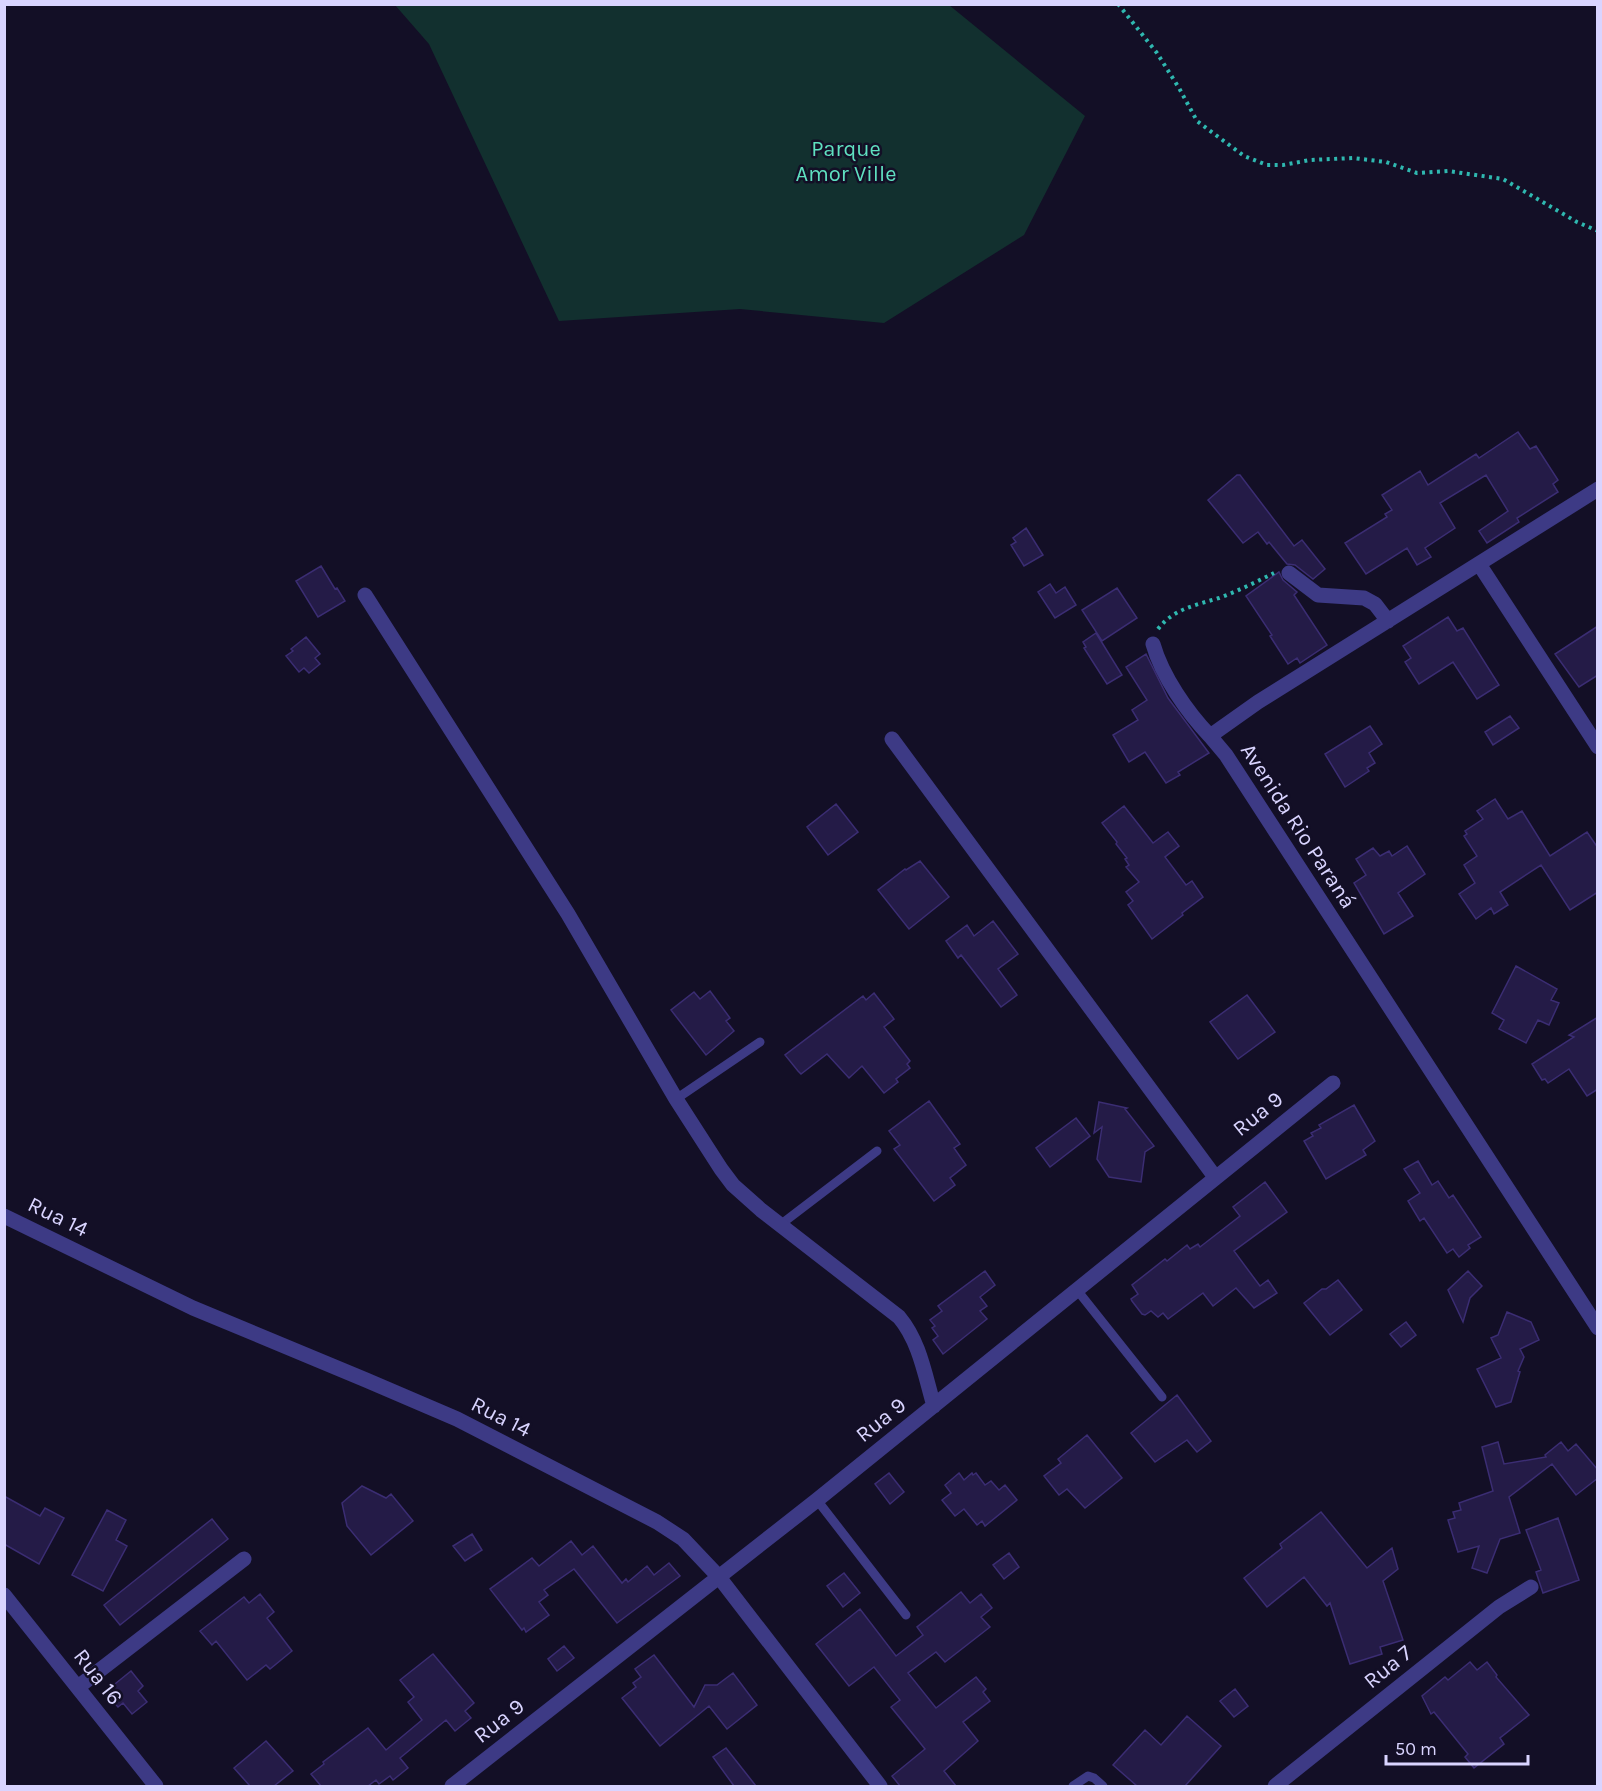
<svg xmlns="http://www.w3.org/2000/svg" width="1602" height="1791" font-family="Karla,sans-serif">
<rect width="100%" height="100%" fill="#130f26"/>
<path fill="#12302f" d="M395 5H949L1085 116 1024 235 884 323 740 309 559 321 429 44Z"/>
<path fill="#241b47" stroke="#3b2d73" stroke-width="1.5" d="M1518 432 1530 449 1536 446 1558 480 1553 484 1558 492 1517 518 1519 522 1487 543 1479 531 1508 511 1486 475 1440 503 1455 528 1425 548 1431 557 1417 565 1407 548 1366 574 1345 543 1387 517 1385 514 1392 510 1382 495 1420 471 1428 485 1476 454 1479 458Z
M1237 475H1240L1294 546 1302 540 1325 569 1313 579 1295 565 1287 564 1269 542 1267 544 1258 532 1243 543 1208 500Z
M1026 528 1043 555 1024 566 1011 545 1016 542 1013 538Z
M321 566 335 589 337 588 345 601 318 617 296 581Z
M1279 572 1283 580 1297 592 1294 595 1327 645 1300 663 1297 658 1288 664 1270 636 1272 635 1246 596Z
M1050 584 1056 593 1065 587 1076 605 1055 618 1038 592Z
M1117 588 1137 618 1102 641 1082 610Z
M1448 617 1457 631 1463 628 1499 685 1477 699 1453 662 1419 684 1405 662 1411 658 1403 646Z
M1598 626V675L1579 687 1555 654Z
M1096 633 1122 675 1107 684 1084 648 1086 647 1083 642Z
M306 637 320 654 315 658 320 664 309 673 304 668 299 672 286 656 293 651 291 649Z
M1146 654 1168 698 1209 753 1178 772 1180 775 1166 783 1145 752 1129 762 1113 735 1138 720 1132 710 1147 700 1126 667Z
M1510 716 1519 728 1493 745 1485 732Z
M1370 726 1382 744 1369 753 1375 763 1367 768 1369 771 1345 787 1325 754Z
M1495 799 1508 819 1522 811 1550 856 1587 832 1598 848V892L1570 910 1541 865 1500 892 1508 905 1494 914 1491 908 1476 919 1459 894 1475 883 1464 865 1477 856 1464 836 1467 834 1465 831 1483 819 1477 811Z
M836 804 858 832 828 855 807 827Z
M1124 806 1153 843 1168 832 1179 846 1165 857 1186 885 1192 881 1203 897 1182 913 1183 915 1152 939 1128 905 1133 901 1126 892 1139 882 1126 867 1129 865 1125 859 1127 858 1116 844 1117 842 1102 823Z
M1407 846 1425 874 1398 893 1413 916 1384 934 1354 883 1366 875 1356 859 1373 848 1380 856 1389 851 1392 856Z
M920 861 949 897 909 929 878 890 905 869 906 870Z
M993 921 1018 954 998 969 1017 995 1001 1007 961 955 958 958 946 941 967 925 974 936Z
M1516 966 1557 989 1551 1000 1559 1003 1549 1025 1538 1020 1526 1043 1499 1029 1504 1020 1492 1013Z
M710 991 730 1018 726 1021 734 1031 706 1055 671 1010 694 992 700 999Z
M874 993 894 1019 884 1027 910 1061 907 1064 910 1068 896 1079 898 1082 884 1093 862 1066 849 1078 827 1054 801 1074 798 1071 785 1055 863 996 866 1000Z
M1247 995 1275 1032 1238 1059 1210 1022Z
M1598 1017V1089L1587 1096 1569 1069 1548 1083 1545 1079 1542 1080 1532 1064 1574 1037 1569 1035Z
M929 1101 960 1144 954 1148 966 1165 950 1178 955 1185 934 1201 894 1149 900 1145 889 1131Z
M1099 1102 1127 1108 1125 1109 1154 1146 1145 1152 1141 1182 1109 1177 1097 1159 1102 1127 1094 1133Z
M1354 1105 1375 1141 1363 1150 1366 1155 1326 1179 1304 1141 1313 1136 1311 1133 1321 1128 1319 1125Z
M1076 1118 1090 1136 1050 1167 1036 1148Z
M1418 1161 1432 1185 1438 1181 1449 1198 1453 1195 1481 1237 1468 1245 1470 1248 1459 1257 1453 1249 1447 1253 1424 1218 1420 1221 1408 1201 1420 1193 1404 1169Z
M1265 1182 1287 1212 1234 1251 1260 1286 1268 1280 1277 1293 1254 1308 1236 1288 1213 1306 1203 1293 1168 1319 1163 1313 1158 1317 1151 1311 1145 1315 1142 1314 1132 1301 1131 1299 1138 1294 1132 1285 1165 1259 1167 1261 1187 1245 1190 1249 1198 1244 1200 1247 1209 1240 1240 1216 1233 1207Z
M985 1271 995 1285 980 1297 987 1306 980 1311 987 1319 943 1354 933 1340 938 1336 932 1328 935 1326 930 1320 942 1311 938 1306Z
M1468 1271 1482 1286 1470 1298 1463 1322 1448 1290Z
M1338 1280 1362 1310 1330 1335 1304 1303 1322 1289H1326Z
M1507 1312 1531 1322 1539 1340 1520 1349 1524 1357 1518 1371 1520 1372 1511 1402 1496 1407 1477 1369 1501 1358 1491 1338 1498 1335Z
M1406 1322 1416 1335 1401 1347 1390 1334Z
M1177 1395 1211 1441 1197 1452 1187 1440 1155 1462 1131 1433Z
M1087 1435 1122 1478 1085 1508 1067 1489 1059 1495 1044 1476 1061 1463 1058 1459Z
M1498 1442 1504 1464 1546 1457 1545 1455 1561 1442 1568 1451 1576 1444 1598 1470V1478L1576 1495 1552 1464 1509 1497 1520 1533 1500 1539 1487 1573 1472 1568 1479 1546 1458 1552 1448 1520 1455 1518 1453 1512 1461 1510 1459 1503 1493 1491 1482 1447Z
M889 1473 904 1492 890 1504 875 1484Z
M959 1473 964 1480 972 1473 973 1475 976 1473 985 1485 991 1481 999 1490 1005 1485 1017 1500 985 1526 982 1521 977 1525 964 1509 955 1516 942 1500 951 1493 945 1485Z
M362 1486 386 1498 391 1494 413 1521 371 1555 347 1526 342 1503Z
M4 1496 40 1516 45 1508 64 1518 39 1564 4 1544Z
M107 1510 126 1520 116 1540 127 1546 103 1591 72 1575Z
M1321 1512 1367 1568 1392 1548 1398 1569 1383 1581 1403 1640 1380 1647 1382 1654 1350 1664 1330 1603 1327 1606 1304 1577 1267 1607 1244 1578 1282 1548 1280 1544Z
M1558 1518 1579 1580 1543 1593 1536 1572 1541 1570 1526 1530Z
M212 1519 228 1539 120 1625 104 1605Z
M472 1534 482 1550 465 1561 453 1546Z
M571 1541 582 1555 593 1546 622 1583 626 1579 628 1582 647 1566 654 1575 669 1563 680 1576 617 1623 574 1569 544 1590 548 1595 539 1602 549 1615 526 1632 524 1628 522 1630 490 1589 532 1558 539 1566Z
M1009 1553 1019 1567 1004 1579 993 1565Z
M844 1573 860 1593 843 1607 827 1586Z
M961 1592 970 1603 981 1594 992 1608 981 1617 990 1627 945 1662 936 1652 908 1673 936 1708 976 1677 986 1689 983 1692 990 1701 963 1722 978 1741 944 1771 956 1786H900L892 1776 925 1749 891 1707 900 1700 874 1667 849 1686 816 1644 860 1609 896 1656 923 1635 917 1627Z
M260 1594 274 1612 267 1618 292 1651 270 1669 266 1665 247 1680 216 1641 212 1645 200 1631 244 1597 249 1603Z
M564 1646 574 1658 557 1671 548 1659Z
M433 1654 474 1703 465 1711 471 1718 455 1731 446 1720 400 1758 408 1768 393 1780 390 1776 379 1784 376 1780 368 1786H321L311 1774 324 1764 323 1762 368 1728 386 1750 422 1720 408 1702 414 1697 400 1680Z
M654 1655 694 1707 705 1685H717L733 1673 757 1705 727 1729 709 1706 660 1746 622 1698 636 1687 633 1683 641 1677 635 1669Z
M1470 1662 1477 1670 1487 1662 1497 1675 1496 1677 1529 1715 1500 1738 1504 1744 1474 1768 1465 1757 1468 1754 1434 1712 1431 1714 1422 1696 1445 1677 1448 1680Z
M131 1671 143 1686 138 1691 147 1702 132 1714 123 1703 118 1707 105 1692Z
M1235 1689 1248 1706 1234 1717 1220 1701Z
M1187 1716 1221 1746 1185 1786H1137L1113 1765 1145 1730 1161 1745Z
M266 1741 293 1771 274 1786H250L234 1768Z
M726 1748 756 1786H734L713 1757Z"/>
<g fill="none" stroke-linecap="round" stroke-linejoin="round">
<path stroke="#2fb8b0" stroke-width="4" stroke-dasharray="3 4.5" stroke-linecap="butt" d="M1118 4 1157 53 1179 88 1197 121 1244 156 1267 165H1283L1310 160 1353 158 1386 162 1417 173 1448 171 1503 179 1577 222 1598 231
M1158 629C1173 609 1196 605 1219 598 1238 591 1256 582 1274 573"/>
<path stroke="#3d3a85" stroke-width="9" d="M676 1099 760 1042
M780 1225 877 1151
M1077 1290 1162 1397
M817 1500 906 1615
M1073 1786 1088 1776 1094 1778 1103 1786"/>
<path stroke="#3d3a85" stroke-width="15" d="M1598 489 1258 702 1210 736 1226 755 1598 1328
M1479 564 1598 747
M1289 573 1318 595 1364 598 1375 604 1388 621
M365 595 568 914 676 1099 721 1169 733 1185 761 1210 899 1317C920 1342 925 1376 934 1406
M1153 644C1162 676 1187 712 1210 736
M892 739 1215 1177
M4 1216 193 1308 366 1380 457 1419 657 1522 683 1539 719 1577 880 1786
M4 1595 156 1786
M78 1687 244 1559
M452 1786 817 1500 1333 1083
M1275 1786 1499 1607 1531 1587"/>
</g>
<g text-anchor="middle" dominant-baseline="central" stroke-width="5" stroke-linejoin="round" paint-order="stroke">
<g font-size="22" fill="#5fe0c0" stroke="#130f26">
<text x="846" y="149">Parque<tspan x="846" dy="25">Amor Ville</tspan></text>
</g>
<g font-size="22" fill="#d9d4ff" stroke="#130f26">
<text transform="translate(1298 826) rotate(57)">Avenida Rio Paraná</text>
<text transform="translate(1258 1114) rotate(-39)">Rua 9</text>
<text transform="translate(58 1217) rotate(26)">Rua 14</text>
<text transform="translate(501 1417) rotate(27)">Rua 14</text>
<text transform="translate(881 1420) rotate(-39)">Rua 9</text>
<text transform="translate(1388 1667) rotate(-39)">Rua 7</text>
<text transform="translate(98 1677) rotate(52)">Rua 16</text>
<text transform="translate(499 1721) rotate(-38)">Rua 9</text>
</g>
</g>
<rect width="1602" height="1791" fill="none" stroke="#d9d4ff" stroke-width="12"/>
<path d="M1386 1755v9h142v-9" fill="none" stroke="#d9d4ff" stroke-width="3"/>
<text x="1395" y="1755" font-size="18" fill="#d9d4ff" stroke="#130f26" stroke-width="4.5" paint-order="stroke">50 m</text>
</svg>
